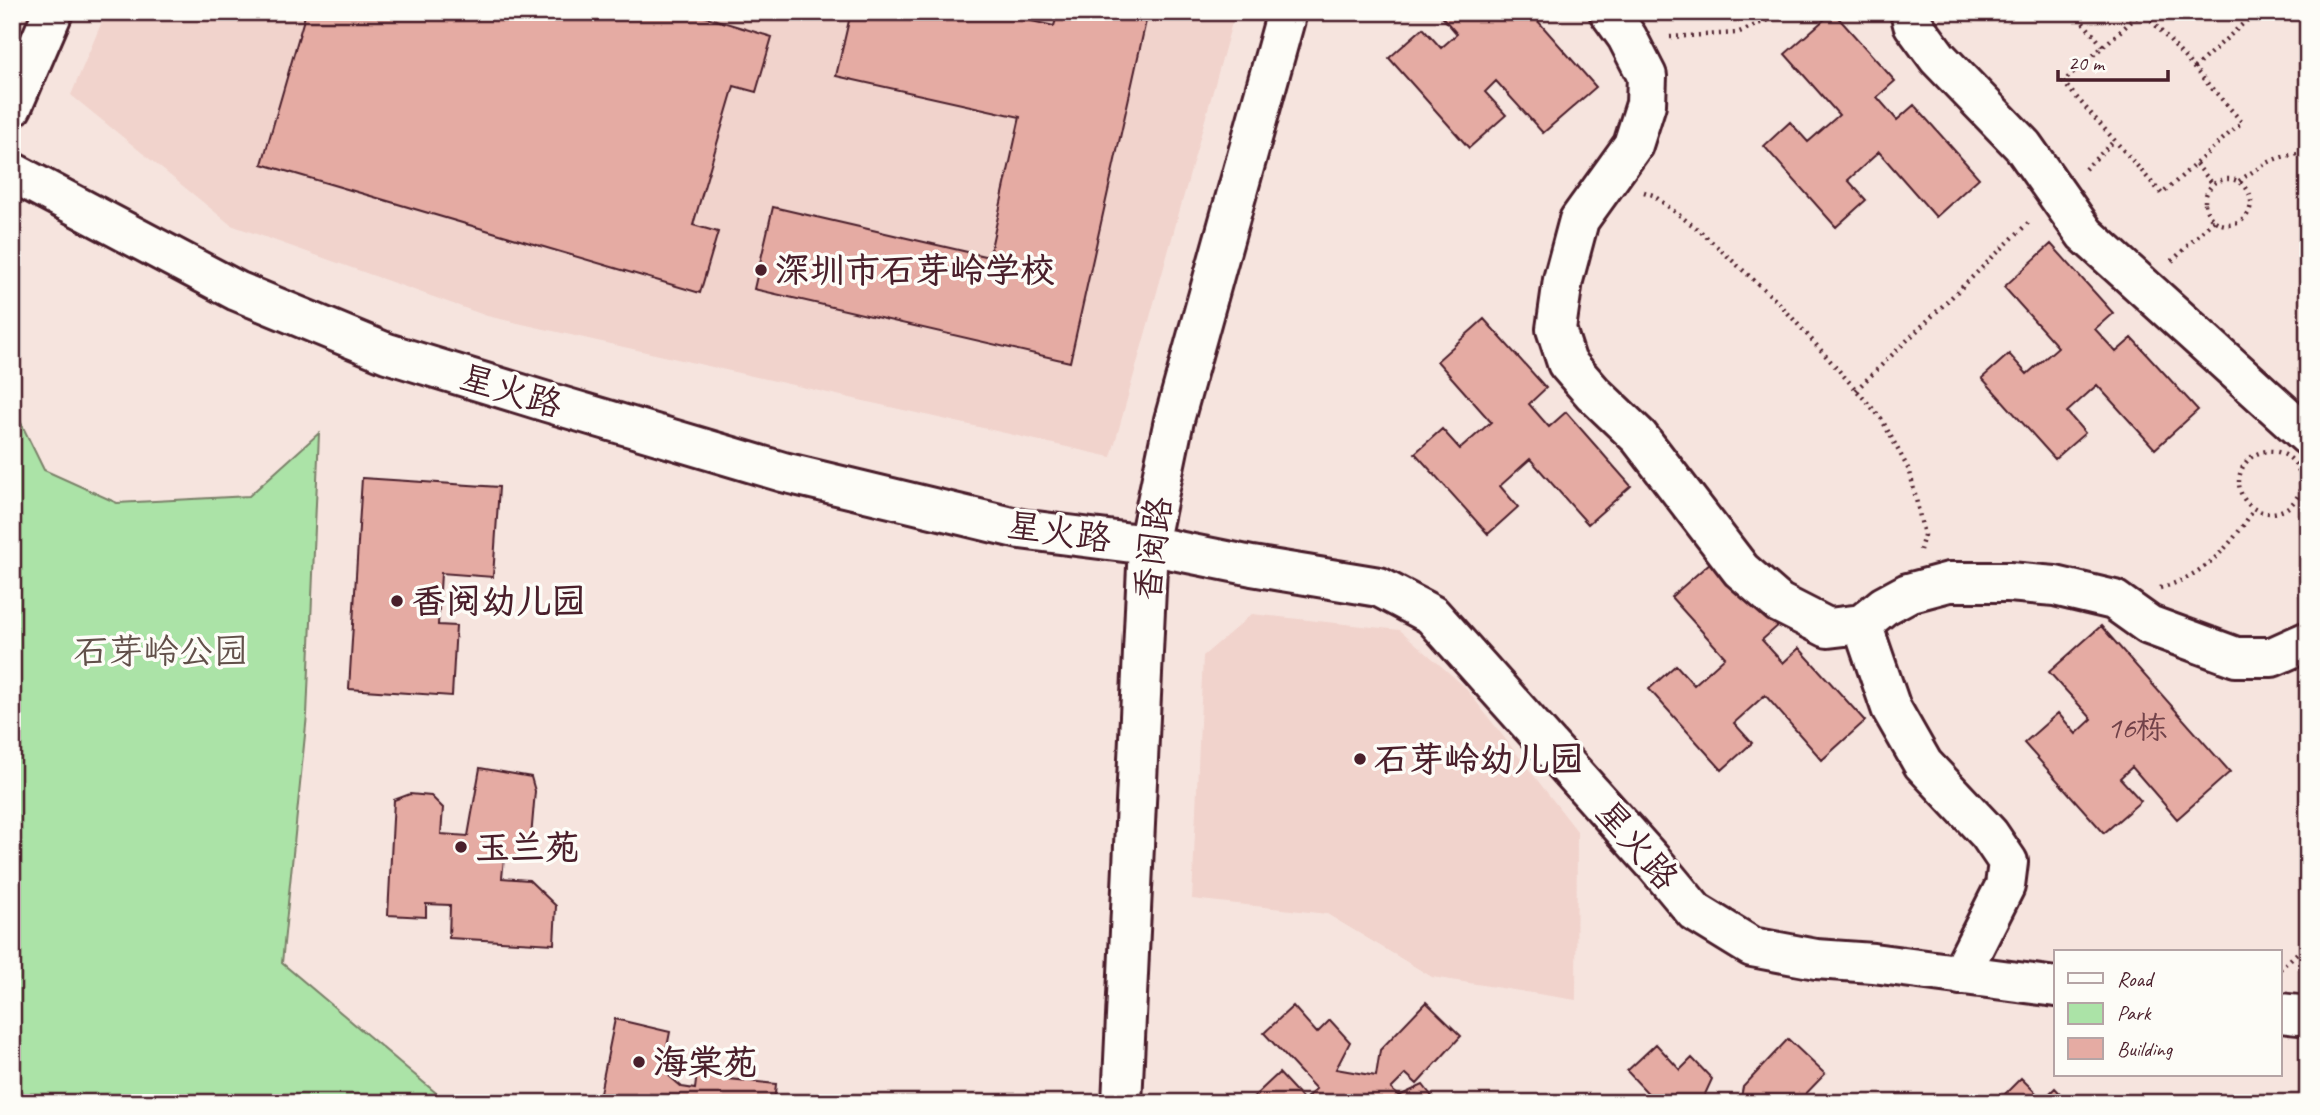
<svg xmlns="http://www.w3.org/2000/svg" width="2320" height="1115" font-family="Caveat,'LXGW WenKai TC',sans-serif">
<rect width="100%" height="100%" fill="#f6e4de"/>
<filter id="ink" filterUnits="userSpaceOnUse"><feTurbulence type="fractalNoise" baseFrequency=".0143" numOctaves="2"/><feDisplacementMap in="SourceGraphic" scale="14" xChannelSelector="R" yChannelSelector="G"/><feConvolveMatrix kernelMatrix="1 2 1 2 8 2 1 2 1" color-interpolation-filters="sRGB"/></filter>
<g filter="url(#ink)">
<path fill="#f1d3cc" d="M106 12H1235L1111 457 487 316 231 225 71 95Z
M1252 614 1400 630 1464 686 1577 831 1576 1000 1432 977 1327 914 1192 899 1203 656Z"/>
<path fill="#abe3a7" stroke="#7a8169" stroke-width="2" d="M12 319 20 421 44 470 117 503 249 496 319 433 307 715 282 963 448 1103H12Z"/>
<path fill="#e5aba3" stroke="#4a1f2b" stroke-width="2" d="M306 12H690L772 37 756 92 734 86 693 225 718 232 700 293 262 164Z
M851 12H992L1054 26 1058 12H1148L1070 362 754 289 773 207 989 257 1020 117 836 76Z
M1438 12H1530L1596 87 1543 133 1496 81 1485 92 1506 115 1469 148 1389 58 1423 28 1441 48 1457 34Z
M1833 12 1895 81 1877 97 1897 120 1914 105 1979 178 1936 217 1879 152 1848 180 1866 200 1836 227 1764 146 1790 122 1808 142 1839 115 1785 54Z
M2051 244 2113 313 2095 329 2116 352 2132 338 2198 410 2155 449 2097 385 2067 412 2085 433 2055 459 1982 378 2009 354 2027 374 2058 347 2004 287Z
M1484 319 1546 388 1529 404 1549 427 1566 412 1631 486 1588 524 1530 459 1500 486 1518 507 1488 534 1415 453 1442 429 1460 449 1491 422 1437 361Z
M362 478 499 487 493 577 441 573 438 625 456 626 452 696 349 689Z
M1719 555 1780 624 1762 640 1783 663 1799 648 1865 721 1822 760 1765 695 1734 723 1752 743 1722 770 1649 689 1676 665 1694 685 1725 657 1671 597Z
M2101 626 2230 772 2177 819 2132 767 2120 778 2141 801 2104 833 2024 743 2058 713 2076 734 2092 719 2049 672Z
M480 768 531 777 535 791 529 861 504 858 502 878 529 880 556 906 554 944 449 938 450 905 426 904V917L388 915 394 800 410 794 431 796 443 808 441 834 468 836Z
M1426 1002 1461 1036 1417 1084 1406 1074 1391 1089 1399 1096 1423 1085 1437 1103H1247L1279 1073 1304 1100 1316 1089 1264 1033 1293 1006 1317 1033 1330 1020 1350 1042 1336 1069 1376 1076 1380 1050Z
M615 1019 670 1032 665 1057 673 1059 669 1076 682 1087 695 1089 698 1065 721 1069 720 1078 776 1084 774 1103H598Z
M1788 1039 1825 1074 1797 1103H1740L1743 1087Z
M1656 1044 1680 1070 1692 1058 1712 1079 1701 1103H1657L1627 1071Z
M2021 1078 2043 1100 2055 1088 2069 1103H1996Z"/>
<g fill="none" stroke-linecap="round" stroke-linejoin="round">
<g stroke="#4a1f2b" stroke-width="44">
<path id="minor" d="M1609 12 1627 37 1647 76 1646 104 1633 145 1579 220 1563 280 1556 329 1567 363 1593 393 1639 437 1741 570 1779 603 1828 628 1862 624 1884 606 1908 593 1949 582H2009L2055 586 2114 600 2149 625 2236 657H2272L2308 641
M1910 12 1913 24 1938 58 2023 146 2085 234 2308 436
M12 107 53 12
M12 172 237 291 387 353 547 402 783 472 1020 529 1148 545 1252 566 1379 587 1432 615 1655 864 1695 912 1752 947 1816 959 1873 963 2056 987
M1862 624 1891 708 1923 764 1989 834 2008 862 2005 886 1960 975
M2280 1013 2308 1016
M1122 1103 1148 545 1174 420 1287 12"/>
</g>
<path stroke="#4a1f2b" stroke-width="4.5" stroke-dasharray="2 5" stroke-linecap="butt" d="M2074 12 2103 46
M2142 12 2063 82 2162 194 2242 122 2144 12
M1670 37 1737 33 1786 12
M2194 68 2256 12
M2196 164 2213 184
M2085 169 2115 140
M2205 202a23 23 0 1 1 46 0a23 23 0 1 1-46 0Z
M2239 181C2261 166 2275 155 2302 154L2308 158
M1644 192 1653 195 1700 231 1780 304 1881 418 1910 472 1924 535 1920 550
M2172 261 2214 220
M1856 390 2030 221
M2239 482a31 31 0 1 1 62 0a31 31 0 1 1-62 0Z
M2160 588C2204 576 2231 546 2254 509
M2280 969 2308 943"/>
<use href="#minor" stroke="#fdfcf7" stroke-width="38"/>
</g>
</g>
<g fill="#4a1f2b" stroke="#fdfcf7" stroke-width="2.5">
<circle cx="761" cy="270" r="7"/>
<circle cx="397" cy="601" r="7"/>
<circle cx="1360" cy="759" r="7"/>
<circle cx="461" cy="847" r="7"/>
<circle cx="639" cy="1062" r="7"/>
</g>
<g text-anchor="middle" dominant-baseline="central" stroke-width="7" stroke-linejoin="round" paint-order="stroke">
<g font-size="32" fill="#714249">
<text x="2137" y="727">16栋</text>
</g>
<g font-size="35" font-weight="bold" fill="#4a1f2b" stroke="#fdfcf7" text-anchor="start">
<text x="775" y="270">深圳市石芽岭学校</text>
<text x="411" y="601">香阅幼儿园</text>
<text x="1374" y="759">石芽岭幼儿园</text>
<text x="475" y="847">玉兰苑</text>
<text x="653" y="1062">海棠苑</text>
</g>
<g font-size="35" fill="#4a1f2b" stroke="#fdfcf7">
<text transform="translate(511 391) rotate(17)">星火路</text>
<text transform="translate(1059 532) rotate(8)">星火路</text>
<text transform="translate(1153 549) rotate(-83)">香阅路</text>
<text transform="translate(1637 845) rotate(49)">星火路</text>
</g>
<g font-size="35" fill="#62504a" stroke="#fdfcf7">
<text x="161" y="651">石芽岭公园</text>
</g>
</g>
<rect width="2320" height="1115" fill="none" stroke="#fdfcf7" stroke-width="42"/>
<rect x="21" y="21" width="2278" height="1073" fill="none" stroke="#4a1f2b" stroke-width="2.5" filter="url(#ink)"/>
<rect x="2054" y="950" width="228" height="126" fill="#fdfcf7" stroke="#b5a4a5" stroke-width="2"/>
<rect x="2068" y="973" width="35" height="10" fill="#fdfcf7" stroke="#b5a4a5" stroke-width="2"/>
<text x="2117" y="986" font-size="21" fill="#4a1f2b">Road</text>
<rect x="2068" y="1003" width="35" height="21" fill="#abe3a7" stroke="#b5a4a5" stroke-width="2"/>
<text x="2117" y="1020" font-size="21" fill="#4a1f2b">Park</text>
<rect x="2068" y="1038" width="35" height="21" fill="#e5aba3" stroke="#b5a4a5" stroke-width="2"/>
<text x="2117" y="1056" font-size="21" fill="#4a1f2b">Building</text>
<path d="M2058 70v10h110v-10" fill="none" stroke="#4a1f2b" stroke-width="3.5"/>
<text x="2068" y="70" font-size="21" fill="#4a1f2b" stroke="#fdfcf7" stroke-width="5" paint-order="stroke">20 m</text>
</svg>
